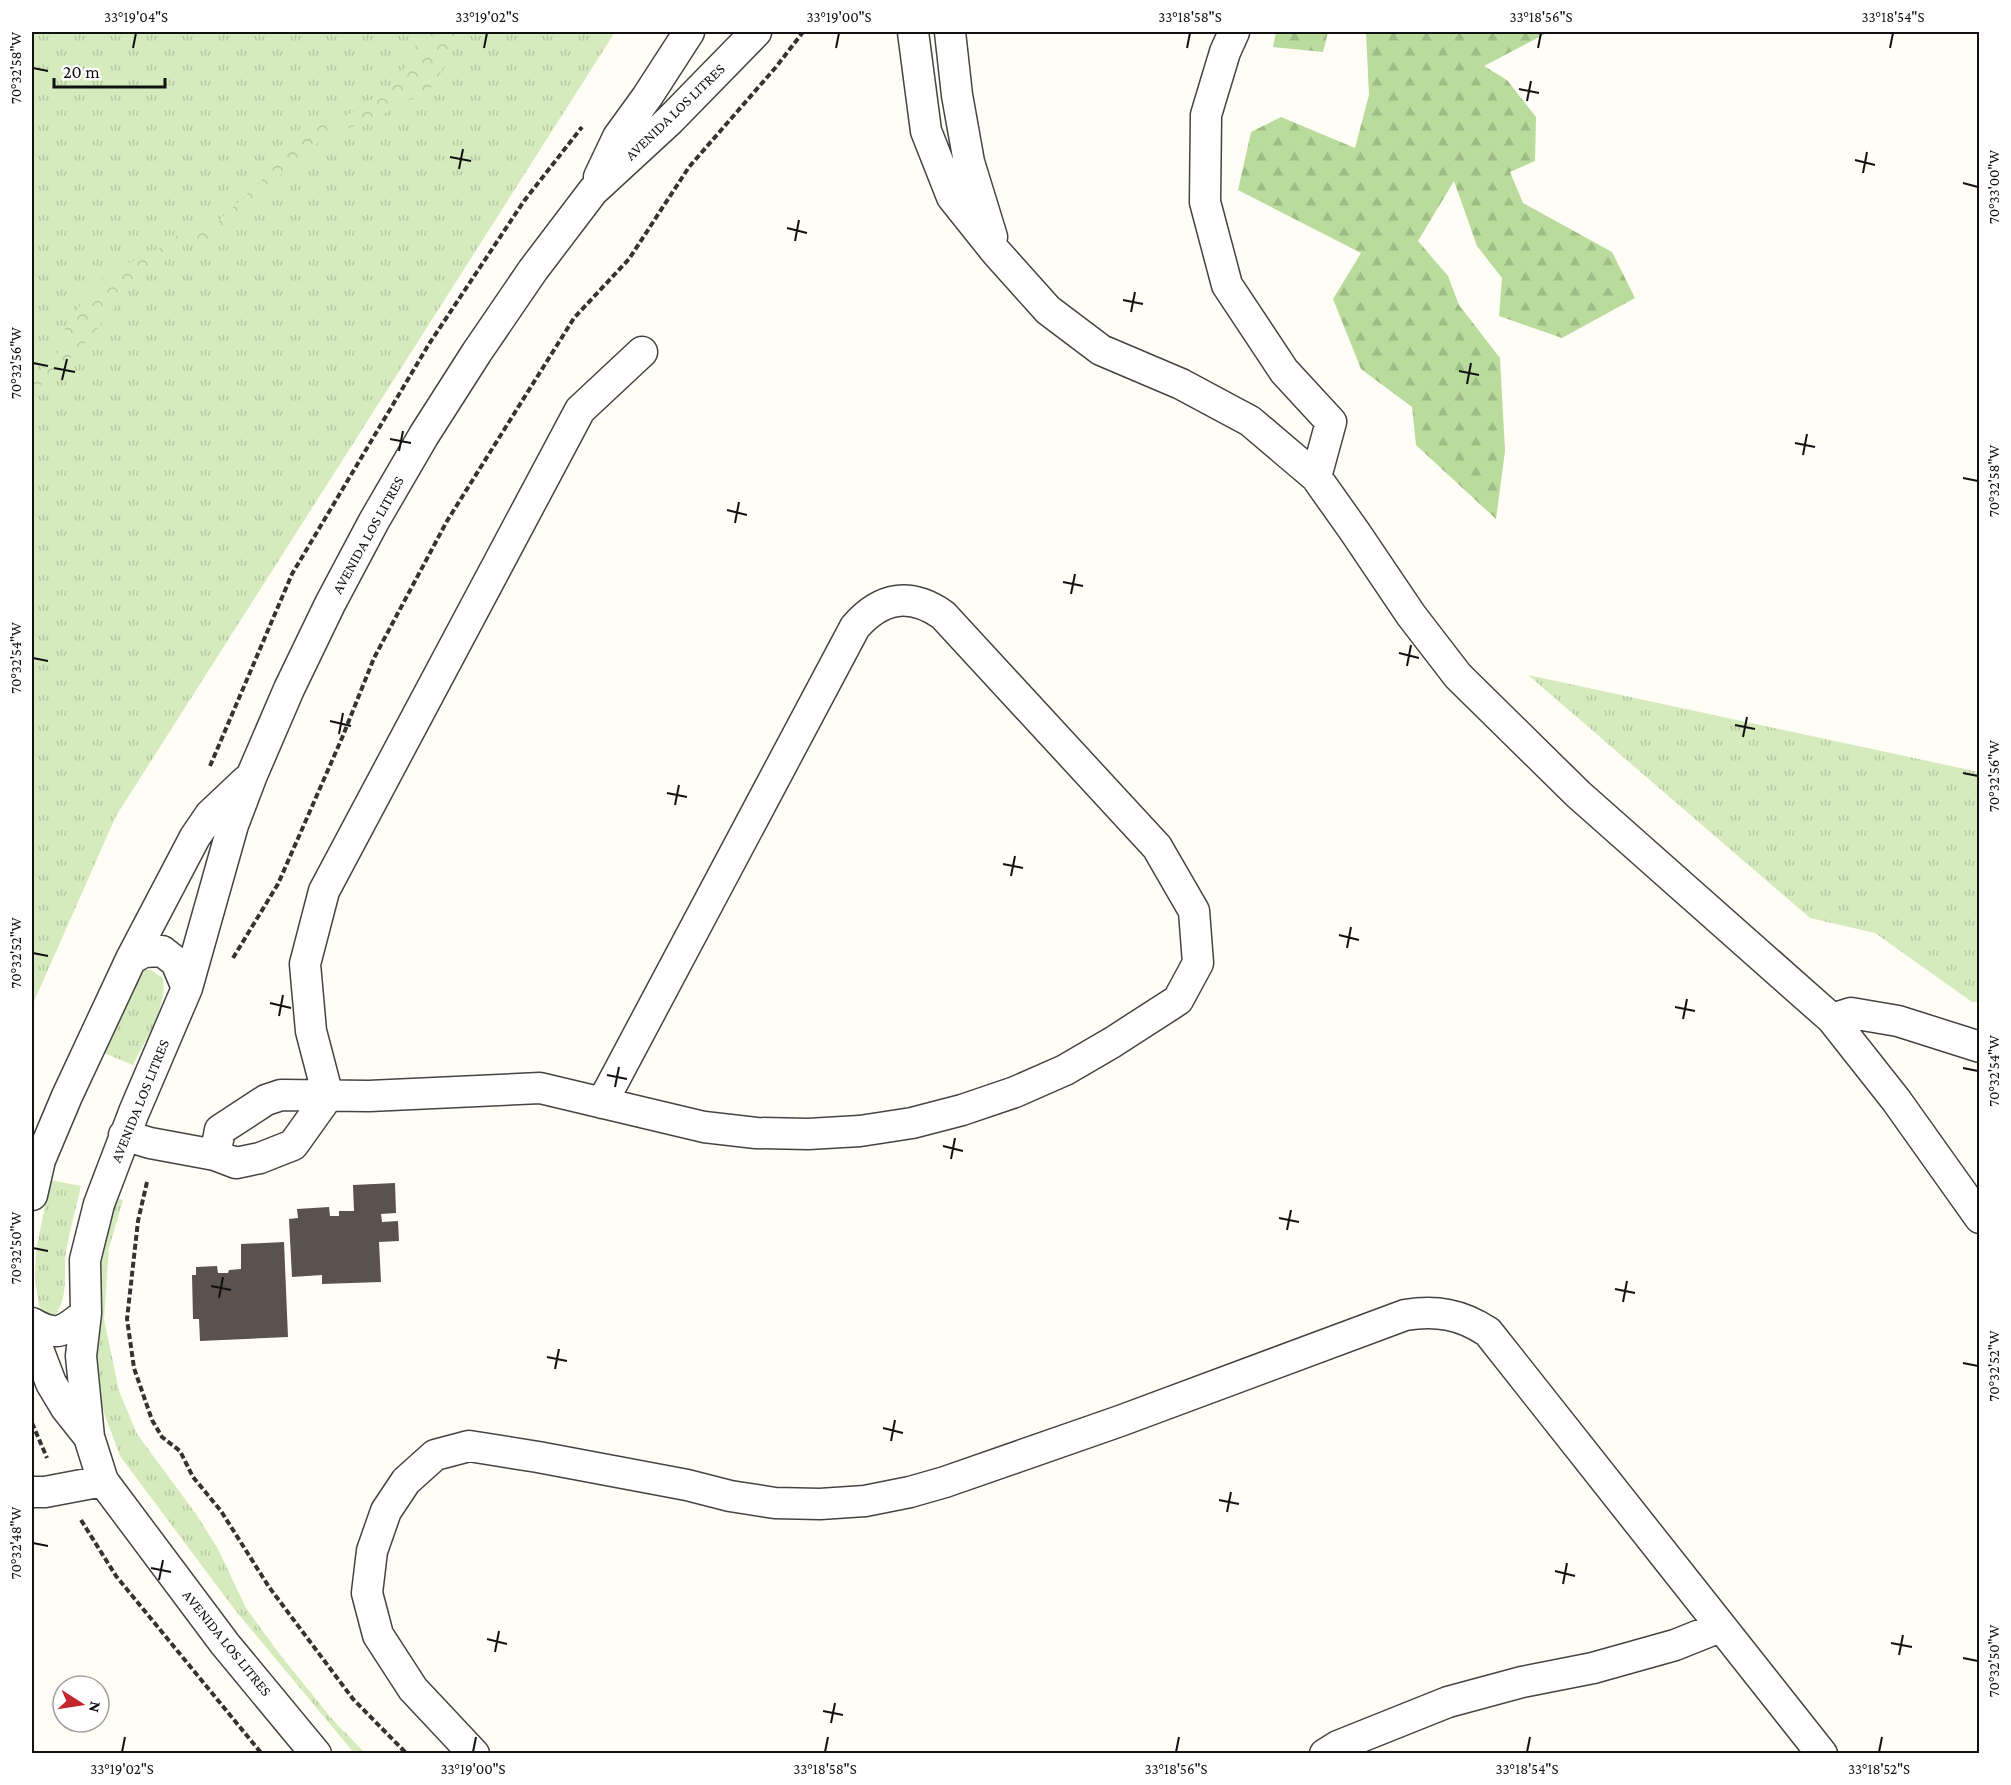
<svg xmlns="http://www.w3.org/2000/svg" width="2011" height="1785" font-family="'Crimson Pro',serif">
<defs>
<pattern id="grass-tufts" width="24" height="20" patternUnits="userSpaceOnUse" patternTransform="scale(1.5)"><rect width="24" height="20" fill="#d5ebbd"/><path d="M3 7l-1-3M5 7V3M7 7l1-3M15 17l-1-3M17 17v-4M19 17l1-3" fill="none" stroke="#b6c8a1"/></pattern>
<pattern id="forest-firs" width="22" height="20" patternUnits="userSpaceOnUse" patternTransform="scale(1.5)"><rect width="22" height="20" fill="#b9dc9c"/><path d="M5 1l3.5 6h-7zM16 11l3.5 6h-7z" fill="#9ebc85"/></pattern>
<pattern id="park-crowns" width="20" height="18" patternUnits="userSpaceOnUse" patternTransform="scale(1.5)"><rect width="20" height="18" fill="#d5ebbd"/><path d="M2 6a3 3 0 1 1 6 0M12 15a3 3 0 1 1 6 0" fill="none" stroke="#b6c8a1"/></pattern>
</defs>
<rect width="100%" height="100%" fill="#fffdf5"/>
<path fill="url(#grass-tufts)" d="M32 32H615L116 816 32 1006Z
M1528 675 1979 772V1002H1972L1875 933 1810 918Z
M144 970H151L163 978C168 1006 145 1040 133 1065L104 1053Z
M50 1180 81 1186C76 1208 70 1229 66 1251 63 1274 70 1298 53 1318L48 1317 39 1306 35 1280 36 1251Z
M111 1197 123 1200 109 1248 104 1319 119 1391 137 1434 196 1514 218 1549 246 1608 278 1652 332 1719 365 1753H354L235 1610 120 1456 103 1410 94 1355 95 1282Z"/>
<path fill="url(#forest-firs)" d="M1276 32H1328L1323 52 1273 47Z
M1366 32H1549L1484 66 1507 80 1536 117 1535 161 1510 172 1523 203 1612 252 1635 298 1562 338 1499 316 1502 278 1477 246 1454 181 1418 241 1448 276 1459 305 1500 358 1505 451 1496 519 1416 445 1412 407 1361 369 1333 299 1361 253 1238 190 1251 132 1281 117 1355 148 1369 95Z"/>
<path fill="url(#park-crowns)" d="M426 32H459L446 63 433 86 417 98 401 102 378 118 323 137 306 156 282 173 263 201 238 214 216 237 186 244 146 269 78 352 57 368 46 381 32 392V375L51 363 57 355 66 326 76 311 102 278 119 266 148 256 178 235 204 230 213 226 265 177 279 147 286 140 304 138 315 125 332 122 355 111 398 81 414 48Z"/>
<path fill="#5a524d" d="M395 1183 396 1213 381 1214 382 1222 398 1221 399 1241 379 1242 381 1282 322 1284V1275L292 1277 289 1219 298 1218 297 1209 329 1207 330 1216H339V1211H354L353 1185Z
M284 1242 288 1337 200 1341 199 1319H193L192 1275H196V1267L217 1266 218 1273H228L229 1270 241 1269V1244Z"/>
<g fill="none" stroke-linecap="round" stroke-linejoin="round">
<g stroke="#444" stroke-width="33">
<path id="minor" d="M913 32 926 131 952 197 996 252 1048 310 1101 350 1181 384 1250 421 1316 477 1355 532 1411 615 1458 676 1578 794 1832 1019 1896 1100 1980 1218
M950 32 957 95 969 162 992 237
M1234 32 1225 52 1206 115 1205 202 1227 285 1284 371 1331 422 1316 477
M599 177 618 137 647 97 689 32
M131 959 144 952 162 951 176 962 187 988
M1832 1019 1851 1013 1898 1021 1980 1047
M328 1096 311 1031 305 964 324 891 580 410 642 352
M124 1135 150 1143 215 1155 236 1163 260 1158 293 1145 328 1096
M215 1155 220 1130 266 1100 281 1095 369 1096 540 1088 704 1127 756 1133 808 1134 860 1131 912 1123 962 1110 1015 1092 1065 1070 1113 1042 1178 1000 1198 963 1194 911 1157 847 943 615C910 592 881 597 855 627L602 1103
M32 1195 40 1160 67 1096 131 959 195 837 210 815 246 781
M32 1323C57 1338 65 1331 86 1313
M32 1333 51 1383 66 1408 89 1437
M32 1492H45L103 1481
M316 1754 225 1644 103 1481 89 1437 81 1356 86 1313 85 1260 99 1204 134 1112 187 988 233 825 252 775 289 689 330 604 374 521 424 435 477 352 533 270 593 191 670 120 756 32
M474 1754 413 1689 378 1635 367 1593 372 1551 386 1511 406 1481 435 1455 469 1446 538 1457 687 1485 730 1496 775 1503 820 1504 865 1501 910 1492 945 1482 1120 1421 1405 1315C1436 1310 1461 1314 1488 1332L1822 1754
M1325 1754 1338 1746 1448 1702 1522 1682 1593 1668 1675 1645 1720 1627"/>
</g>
<path stroke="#333" stroke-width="4" stroke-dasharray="6 3" stroke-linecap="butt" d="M210 766 292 574 429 344 524 201 582 127
M233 958 278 884 342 738 374 658 447 521 574 318 629 259 689 167 776 67 803 32
M147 1182 138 1221 127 1319 134 1368 152 1420 162 1437 180 1451 193 1477 221 1511 269 1587 353 1699 407 1754
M32 1423 47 1458
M81 1520 116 1576 262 1754"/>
<use href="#minor" stroke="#fff" stroke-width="30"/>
</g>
<path fill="none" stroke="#111" stroke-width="2" d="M133 48 136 33M484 48 487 33M836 48 839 33M1187 48 1190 33M1538 48 1541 33M1890 48 1893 33M33 68 48 71M1519 89 1539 93M1527 101 1531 81M450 157 471 161M1855 160 1875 165M459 169 463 149M1863 173 1867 152M1963 183 1978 187M787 228 807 233M795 241 799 220M1123 300 1143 304M1131 312 1135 292M33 363 48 366M54 368 75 372M1459 371 1479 375M62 380 67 359M1467 384 1471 363M390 439 411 443M1795 443 1815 447M399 451 403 431M1803 455 1807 434M1963 478 1978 481M727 510 747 515M735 523 739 502M1063 582 1083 586M1071 594 1075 574M1399 653 1419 658M33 658 48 661M1407 666 1411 645M330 721 351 726M1735 725 1755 729M339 734 343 713M1743 737 1747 717M1963 773 1978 776M667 793 687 797M675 805 679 785M1003 864 1023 868M1011 876 1015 856M1339 935 1359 940M1347 948 1351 927M33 953 48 956M270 1003 291 1008M1675 1007 1695 1011M279 1016 283 995M1683 1019 1687 999M1963 1068 1978 1071M607 1075 627 1079M615 1087 619 1067M943 1146 963 1151M951 1159 955 1138M1279 1218 1299 1222M1287 1230 1291 1210M33 1248 48 1251M211 1286 231 1290M1615 1289 1635 1293M219 1298 223 1277M1623 1302 1627 1281M547 1357 567 1361M1963 1363 1978 1366M555 1369 559 1349M883 1428 903 1433M891 1441 895 1420M1219 1500 1239 1504M1227 1512 1231 1492M33 1543 48 1546M151 1568 171 1572M1555 1571 1575 1576M159 1580 163 1560M1563 1584 1567 1563M487 1639 507 1644M1891 1643 1912 1647M495 1652 499 1631M1899 1655 1903 1635M1963 1658 1978 1661M823 1711 843 1715M831 1723 835 1703M122 1752 125 1737M473 1752 476 1737M825 1752 828 1737M1176 1752 1179 1737M1527 1752 1530 1737M1879 1752 1882 1737"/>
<g text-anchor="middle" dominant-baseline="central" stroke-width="6" stroke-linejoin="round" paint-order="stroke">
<g font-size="15" fill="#111" stroke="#fff">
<text transform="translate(675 112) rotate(-44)">AVENIDA LOS LITRES</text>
<text transform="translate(368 535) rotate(-61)">AVENIDA LOS LITRES</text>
<text transform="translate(140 1101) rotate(-68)">AVENIDA LOS LITRES</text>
<text transform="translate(227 1643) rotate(51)">AVENIDA LOS LITRES</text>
</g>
</g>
<rect width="2011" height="1785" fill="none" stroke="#ffffff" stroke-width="66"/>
<g transform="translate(81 1704) rotate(102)"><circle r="28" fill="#ffffff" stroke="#a0a0a0" stroke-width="1.5"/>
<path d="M0-4.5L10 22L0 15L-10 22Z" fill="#c4262e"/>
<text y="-9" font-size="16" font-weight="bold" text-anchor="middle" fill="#111111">N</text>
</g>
<path d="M54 78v9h111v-9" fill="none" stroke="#111111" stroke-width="3"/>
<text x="63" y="78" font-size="18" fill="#111111" stroke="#ffffff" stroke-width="4.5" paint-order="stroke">20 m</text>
<rect x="33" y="33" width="1945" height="1719" fill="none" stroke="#111" stroke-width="2"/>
<g font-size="15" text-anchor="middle" fill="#111">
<text x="136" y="22">33°19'04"S</text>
<text x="487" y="22">33°19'02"S</text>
<text x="839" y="22">33°19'00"S</text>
<text x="1190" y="22">33°18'58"S</text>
<text x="1541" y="22">33°18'56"S</text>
<text x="1893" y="22">33°18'54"S</text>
<text transform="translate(16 68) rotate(-90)" y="5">70°32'58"W</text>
<text transform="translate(1994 187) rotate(-90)" y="5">70°33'00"W</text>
<text transform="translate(16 363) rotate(-90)" y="5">70°32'56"W</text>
<text transform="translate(1994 481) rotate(-90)" y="5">70°32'58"W</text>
<text transform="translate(16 658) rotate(-90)" y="5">70°32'54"W</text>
<text transform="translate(1994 776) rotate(-90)" y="5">70°32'56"W</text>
<text transform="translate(16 953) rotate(-90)" y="5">70°32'52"W</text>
<text transform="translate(1994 1071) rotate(-90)" y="5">70°32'54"W</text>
<text transform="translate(16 1248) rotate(-90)" y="5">70°32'50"W</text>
<text transform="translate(1994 1366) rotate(-90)" y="5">70°32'52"W</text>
<text transform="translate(16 1543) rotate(-90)" y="5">70°32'48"W</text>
<text transform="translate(1994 1661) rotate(-90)" y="5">70°32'50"W</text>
<text x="122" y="1774">33°19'02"S</text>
<text x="473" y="1774">33°19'00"S</text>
<text x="825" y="1774">33°18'58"S</text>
<text x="1176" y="1774">33°18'56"S</text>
<text x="1527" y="1774">33°18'54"S</text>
<text x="1879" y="1774">33°18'52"S</text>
</g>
</svg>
